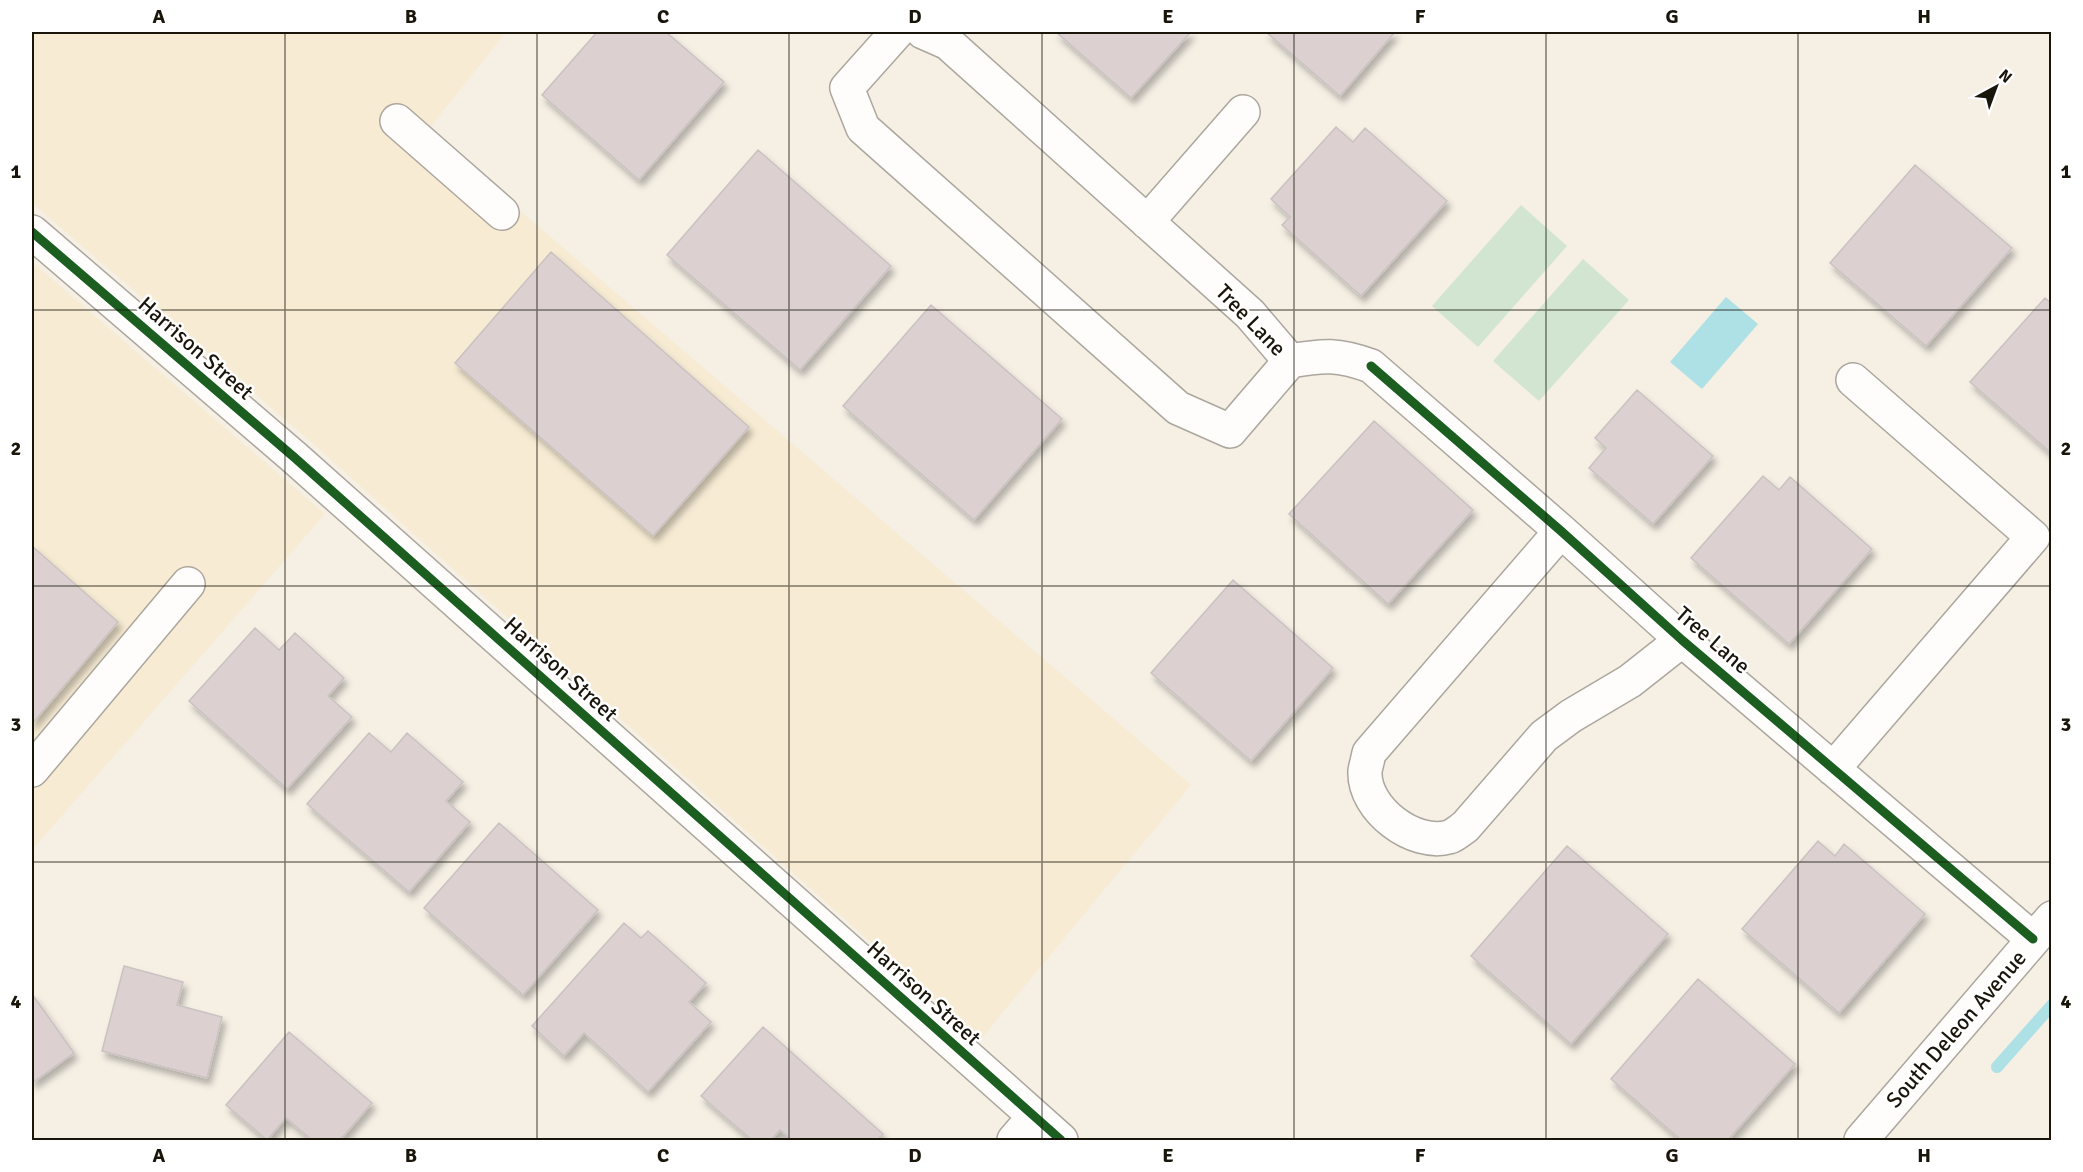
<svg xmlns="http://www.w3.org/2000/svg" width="2083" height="1172" font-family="Signika,sans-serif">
<defs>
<filter id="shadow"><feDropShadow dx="3.5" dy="6" stdDeviation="3" flood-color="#0004"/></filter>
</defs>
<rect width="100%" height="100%" fill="#f5efe4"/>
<path fill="#f7ebd3" d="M32 32H506L427 131 1191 785 980 1040 310 441 32 203Z
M32 262 325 514 32 850Z"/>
<path fill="#d2e5d0" d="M1521 205 1567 246 1478 347 1432 306Z
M1583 259 1629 300 1539 401 1493 361Z"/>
<path fill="#aee1e5" d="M1726 297 1758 324 1702 389 1670 362Z"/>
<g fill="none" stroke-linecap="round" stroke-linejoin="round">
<path stroke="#aee1e5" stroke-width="12" d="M1997 1067 2052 1005"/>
</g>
<path fill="#dcd0d1" stroke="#cac2c1" stroke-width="1.5" filter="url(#shadow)" d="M597 32H666L724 82 639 180 542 95Z
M1056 32H1191L1131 98Z
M1266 32H1395L1340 96Z
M1336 127 1353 142 1365 128 1447 201 1361 296 1282 225 1290 217 1271 199Z
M758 150 891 266 800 370 667 255Z
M1915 165 2012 248 1926 346 1830 263Z
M551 252 749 427 653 536 455 363Z
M2045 298 2052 304V454L1970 382Z
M931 305 1062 419 974 520 843 406Z
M1637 390 1713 456 1653 524 1589 468 1606 448 1595 438Z
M1374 421 1473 510 1388 604 1289 514Z
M1763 476 1779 490 1790 477 1872 549 1789 644 1691 558Z
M32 546 118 622 32 724Z
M1233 580 1333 668 1251 761 1151 673Z
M255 628 279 650 295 633 344 678 328 696 352 717 287 789 189 701Z
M369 733 391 752 407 733 463 782 446 801 470 822 409 892 307 804Z
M499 823 598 910 523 995 424 908Z
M1818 841 1835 856 1844 844 1925 914 1839 1013 1742 929Z
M1567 846 1668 934 1571 1044 1471 956Z
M624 923 641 938 648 931 706 983 689 1002 711 1022 648 1092 584 1033 564 1056 532 1026Z
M124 966 183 982 177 1005 222 1017 207 1078 102 1051Z
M1698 979 1795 1064 1728 1140H1681L1611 1079Z
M32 994 74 1053 32 1083Z
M763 1027 883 1134 877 1140H792L780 1130 771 1140H752L701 1096Z
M289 1032 372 1103 340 1140H312L286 1118 267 1140 226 1105Z"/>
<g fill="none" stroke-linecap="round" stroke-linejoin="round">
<g stroke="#aca79e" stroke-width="36">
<path id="minor" d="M897 32 847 88 863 128 1178 408 1230 431 1290 361
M923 32 948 43 1250 314 1290 361C1324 355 1338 354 1371 366L1561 531 1682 640 2033 939
M397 121 502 213
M1147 222 1243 112
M32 232 295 458 1061 1140
M1561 531 1369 753C1368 759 1366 765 1365 771 1363 809 1414 847 1449 837 1455 835 1460 830 1465 827L1544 736 1571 716 1630 681 1682 640
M1833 769 2033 537 1853 380
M32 770 188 584
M1014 1140 1034 1117
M1861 1140 2052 918"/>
</g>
<use href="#minor" stroke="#fefdfb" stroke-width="33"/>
<g stroke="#fff" stroke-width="13">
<path id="cycleway" d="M32 232 295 458 1061 1140
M1371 366 1561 531 1682 640 2033 939"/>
</g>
<use href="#cycleway" stroke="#1b5e20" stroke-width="9"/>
</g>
<path fill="none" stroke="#1a150b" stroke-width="1.5" stroke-opacity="0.55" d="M285 32V1140M537 32V1140M789 32V1140M1042 32V1140M1294 32V1140M1546 32V1140M1798 32V1140M32 310H2052M32 586H2052M32 862H2052"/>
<g text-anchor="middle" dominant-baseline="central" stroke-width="5" stroke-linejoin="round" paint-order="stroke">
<g font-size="22" fill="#1a150b" stroke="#fff">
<text transform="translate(1251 320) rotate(46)">Tree Lane</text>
<text transform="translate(196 348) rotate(41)">Harrison Street</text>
<text transform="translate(1713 640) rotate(41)">Tree Lane</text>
<text transform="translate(561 669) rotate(42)">Harrison Street</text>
<text transform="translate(924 993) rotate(42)">Harrison Street</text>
<text transform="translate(1956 1029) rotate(-49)">South Deleon Avenue</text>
</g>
</g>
<rect width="2083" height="1172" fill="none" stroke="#ffffff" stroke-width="66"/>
<g transform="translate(1996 87) rotate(41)" stroke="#ffffff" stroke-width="4.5" paint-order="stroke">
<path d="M0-4.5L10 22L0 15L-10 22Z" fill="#1a150b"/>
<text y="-9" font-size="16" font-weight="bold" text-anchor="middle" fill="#1a150b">N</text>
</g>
<rect x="33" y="33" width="2017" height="1106" fill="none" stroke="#1a150b" stroke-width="2"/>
<g font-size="20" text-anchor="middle" font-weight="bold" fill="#1a150b">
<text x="159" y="23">A</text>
<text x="411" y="23">B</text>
<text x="663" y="23">C</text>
<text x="915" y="23">D</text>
<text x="1168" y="23">E</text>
<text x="1420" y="23">F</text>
<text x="1672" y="23">G</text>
<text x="1924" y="23">H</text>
<text x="16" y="178">1</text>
<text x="2066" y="178">1</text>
<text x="16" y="455">2</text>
<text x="2066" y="455">2</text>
<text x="16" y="731">3</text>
<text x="2066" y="731">3</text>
<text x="16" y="1008">4</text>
<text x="2066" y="1008">4</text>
<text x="159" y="1162">A</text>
<text x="411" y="1162">B</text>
<text x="663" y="1162">C</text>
<text x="915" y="1162">D</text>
<text x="1168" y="1162">E</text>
<text x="1420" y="1162">F</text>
<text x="1672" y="1162">G</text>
<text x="1924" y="1162">H</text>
</g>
</svg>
